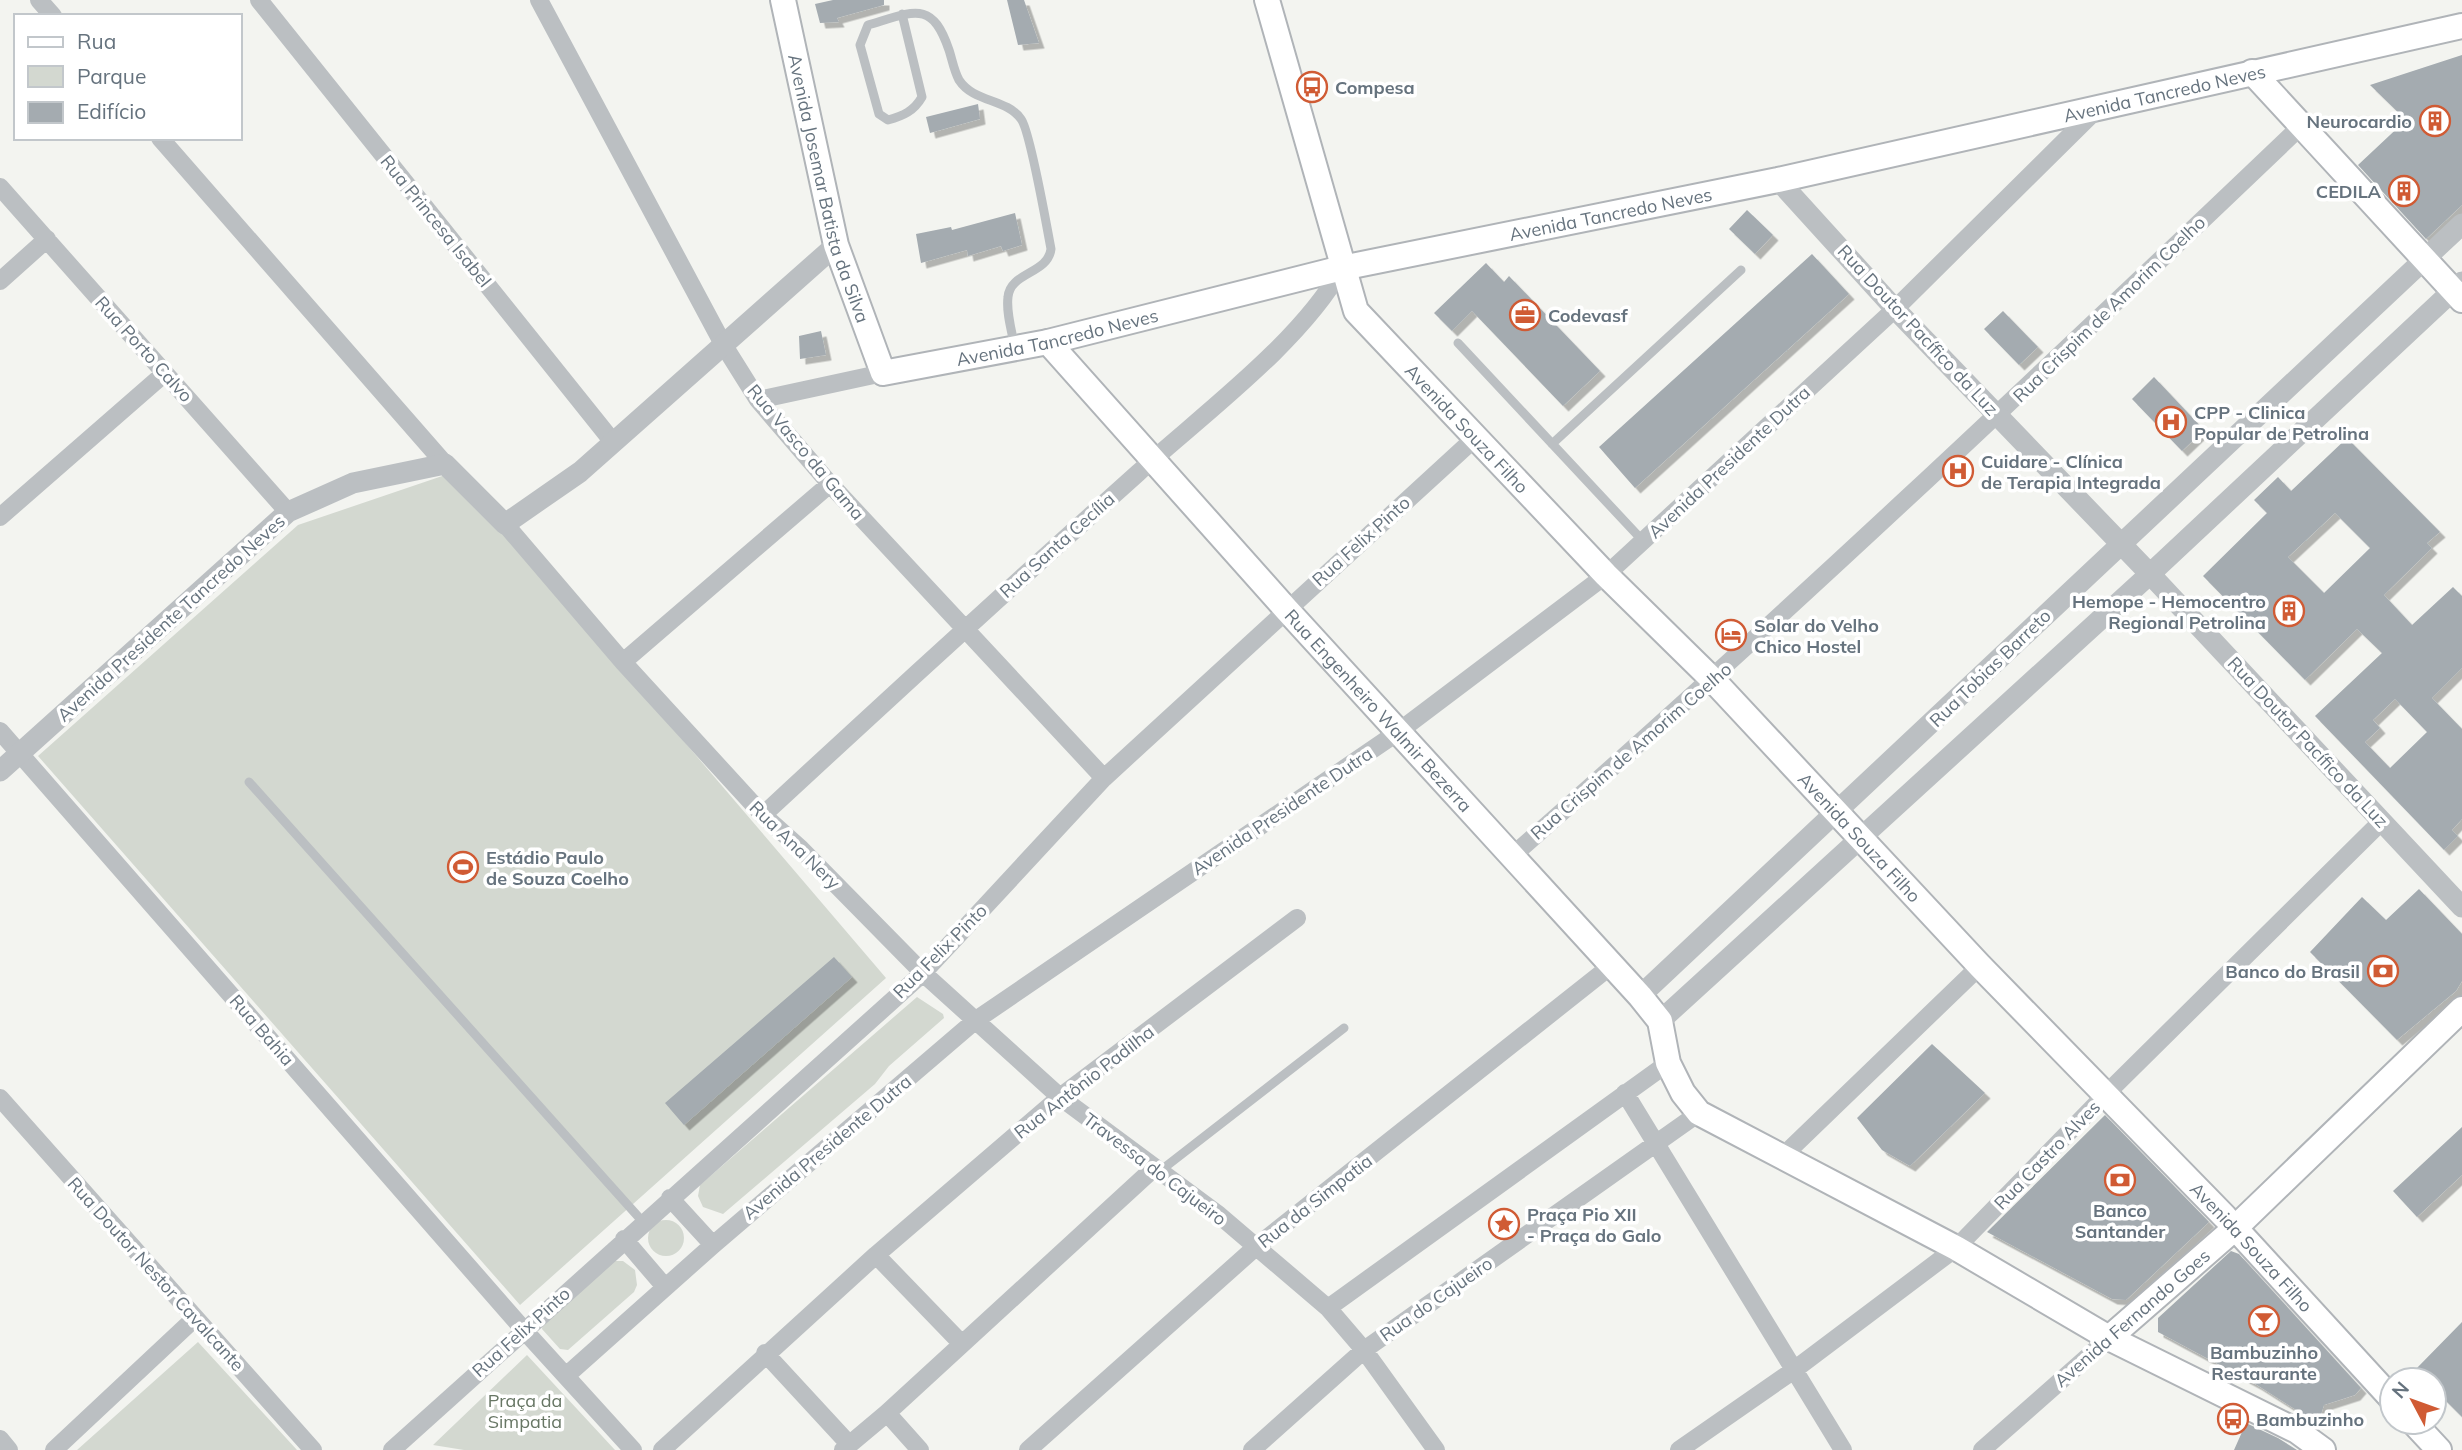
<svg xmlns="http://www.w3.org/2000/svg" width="2462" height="1450" font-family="Mulish,sans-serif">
<defs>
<filter id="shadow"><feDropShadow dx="5.5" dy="5.5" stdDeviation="0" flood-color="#0004"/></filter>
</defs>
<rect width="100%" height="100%" fill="#f3f4f0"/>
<path fill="#d3d8d0" d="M454 472 886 978 520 1305 38 756 298 525Z
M917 997 943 1014 944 1018 889 1066 875 1084 723 1214 703 1207 698 1196 700 1185Z
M648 1238a18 18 0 1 1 36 0a18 18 0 1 1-36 0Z
M615 1261H623L635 1270 637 1285 634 1292 568 1350 560 1349 542 1329 543 1321Z
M198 1342 297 1450H77Z
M527 1355 615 1450H464L433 1445Z"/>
<path fill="#a4abb0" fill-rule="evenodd" filter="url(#shadow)" d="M833 0H884V5L837 18 839 22 820 23 815 4Z
M1007 0H1024L1039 43 1018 45Z
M2462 55V205L2426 239 2358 165 2406 120 2370 85Z
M978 104 980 119 930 133 926 117Z
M1747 210 1773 235 1755 254 1729 229Z
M1015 213 1022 245 1003 251 1001 246 968 256 967 250 921 263 916 234 951 227 952 230Z
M1812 254 1849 294 1635 488 1599 447Z
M1486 263 1504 282 1509 276 1600 371 1563 406 1472 311 1452 331 1434 313Z
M2003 311 2038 347 2019 365 1984 329Z
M821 331 826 355 800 359 799 336Z
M2154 377 2204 430 2182 451 2132 399Z
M2347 438 2440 532 2427 543 2432 548 2384 595 2412 625 2453 587 2462 596V668L2432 698 2462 729V819L2452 830 2458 836 2444 850 2315 716 2382 653 2357 629 2305 680 2203 576 2267 513 2254 500 2278 477 2291 491ZM2335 513 2370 548 2324 593 2288 557ZM2395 699 2427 732 2390 768 2365 742 2380 728 2373 720Z
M2419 889 2462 934V981L2456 991 2397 1040 2310 952 2362 897 2386 920Z
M834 957 852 977 684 1125 665 1103Z
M1932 1044 1985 1093 1910 1166 1882 1150 1857 1118Z
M2105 1115 2209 1222 2126 1300 2112 1299 1987 1232Z
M2462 1127V1175L2417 1217 2393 1191Z
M2231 1251 2239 1254 2361 1388 2355 1395 2324 1405 2318 1424 2257 1385 2158 1332V1318Z
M2462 1322V1417L2434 1389V1380H2425L2415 1370Z
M2246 1423 2278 1438 2297 1450H2234Z"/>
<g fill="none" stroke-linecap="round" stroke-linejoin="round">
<g stroke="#b0b4b8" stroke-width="28">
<g id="secondary">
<path id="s1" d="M783 0 836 245 883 373 1048 342 1342 268 1778 180 2462 26"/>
<path id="s2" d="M1267 0 1356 311 1606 575 1713 680 1980 966 2225 1217 2392 1399"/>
<path d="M2252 72 2462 300"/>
<path id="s3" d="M1048 342 1286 609 1640 996 1660 1021 1668 1063 1683 1093 1699 1113 1956 1248 2109 1338 2297 1431 2323 1450"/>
<path d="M2109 1338 2234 1229 2462 1009"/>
<path d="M2413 1422 2439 1450"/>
</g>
</g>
<path stroke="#bbbfc2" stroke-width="9" d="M902 14 922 97C914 111 903 116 888 120L879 114 860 45 868 25C915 11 932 0 949 50 952 59 954 71 959 80 974 103 1006 98 1021 119 1030 130 1047 228 1051 249 1048 274 1010 272 1008 297 1006 313 1012 332 1015 348
M1458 343 1643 541
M1552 444 1741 270
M249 782 643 1222
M1160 1171 1344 1028"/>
<path stroke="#bbbfc2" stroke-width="18" d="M39 0 53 16
M259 0 613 442
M539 0 723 344 758 400 830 484 1104 778
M160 138 445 464
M0 187 288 512
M0 281 47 239
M758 400 883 373
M0 517 165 373
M505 524 623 662 763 815 801 849 923 973 1060 1097 1219 1215 1328 1308 1364 1350 1436 1450
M623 662 830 484
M0 731 523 1329 633 1450
M763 815C887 700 1012 586 1138 473 1202 415 1301 342 1342 268
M1512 856C1781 620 2041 374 2300 127
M1625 1093 1843 1450
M0 1098 313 1450
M1784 1155 1980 966
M670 1198 713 1245
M624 1239 665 1287
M876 1255 962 1344
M1328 1308 1668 1063
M765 1353 849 1444
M567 1375 713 1245 976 1020 1398 732 1606 575 1895 309 2098 108
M887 1413 920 1450
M0 1439 9 1450
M54 1450 195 1318
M392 1450 923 973 1104 778 1475 438
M662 1450 876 1255 1060 1097 1297 918
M843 1450 887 1413 1153 1169
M1028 1450 1257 1246 1612 965
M1252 1450 1364 1350 1699 1113
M1679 1450 1794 1370 1956 1248 2106 1094 2382 821
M1982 1450 2109 1338"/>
<path stroke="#bbbfc2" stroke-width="21" d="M1778 180 1895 309 2150 574 2462 907
M0 771 288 512 353 483 445 464 505 524 580 472 836 245
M1640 996 2462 224
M1660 1021 2150 574 2462 282"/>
<use href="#secondary" stroke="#fff" stroke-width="24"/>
</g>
<defs>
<g id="bus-ring" transform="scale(1.575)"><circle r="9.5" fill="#fff" stroke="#d05b34" stroke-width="1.5"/><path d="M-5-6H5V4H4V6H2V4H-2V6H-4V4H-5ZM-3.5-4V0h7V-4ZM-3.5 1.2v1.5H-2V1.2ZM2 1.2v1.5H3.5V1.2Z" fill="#d05b34"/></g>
<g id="building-ring" transform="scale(1.575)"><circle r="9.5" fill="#fff" stroke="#d05b34" stroke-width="1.5"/><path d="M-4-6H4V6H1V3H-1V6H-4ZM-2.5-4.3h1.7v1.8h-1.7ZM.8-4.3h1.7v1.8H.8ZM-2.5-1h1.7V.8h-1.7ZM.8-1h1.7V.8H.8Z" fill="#d05b34"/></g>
<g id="office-ring" transform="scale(1.575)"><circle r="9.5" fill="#fff" stroke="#d05b34" stroke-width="1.5"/><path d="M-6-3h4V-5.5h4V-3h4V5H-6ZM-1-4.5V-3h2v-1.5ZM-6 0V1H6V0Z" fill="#d05b34"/></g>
<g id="hospital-ring" transform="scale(1.575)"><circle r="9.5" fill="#fff" stroke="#d05b34" stroke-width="1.5"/><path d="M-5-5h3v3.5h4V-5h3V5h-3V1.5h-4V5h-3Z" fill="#d05b34"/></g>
<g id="hotel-ring" transform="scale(1.575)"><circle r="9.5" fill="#fff" stroke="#d05b34" stroke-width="1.5"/><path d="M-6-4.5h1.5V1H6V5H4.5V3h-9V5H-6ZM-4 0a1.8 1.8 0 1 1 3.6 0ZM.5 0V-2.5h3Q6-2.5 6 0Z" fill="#d05b34"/></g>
<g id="stadium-ring" transform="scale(1.575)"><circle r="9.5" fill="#fff" stroke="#d05b34" stroke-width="1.5"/><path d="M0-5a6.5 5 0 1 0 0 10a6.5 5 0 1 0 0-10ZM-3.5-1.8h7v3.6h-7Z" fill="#d05b34"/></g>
<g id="bank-ring" transform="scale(1.575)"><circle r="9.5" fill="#fff" stroke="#d05b34" stroke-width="1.5"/><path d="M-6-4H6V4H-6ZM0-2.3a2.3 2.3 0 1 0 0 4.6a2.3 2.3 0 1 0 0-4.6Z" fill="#d05b34"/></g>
<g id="sight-ring" transform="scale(1.575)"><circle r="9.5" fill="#fff" stroke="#d05b34" stroke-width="1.5"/><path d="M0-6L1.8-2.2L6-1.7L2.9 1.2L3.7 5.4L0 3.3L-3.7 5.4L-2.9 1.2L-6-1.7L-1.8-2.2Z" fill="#d05b34"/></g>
<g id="bar-ring" transform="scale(1.575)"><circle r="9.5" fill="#fff" stroke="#d05b34" stroke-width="1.5"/><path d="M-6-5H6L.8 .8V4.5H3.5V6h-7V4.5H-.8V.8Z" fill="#d05b34"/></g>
</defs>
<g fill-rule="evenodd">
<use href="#bus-ring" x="1312" y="87"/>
<use href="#building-ring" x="2435" y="121"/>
<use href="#building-ring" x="2404" y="191"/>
<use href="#office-ring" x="1525" y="315"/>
<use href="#hospital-ring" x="2171" y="422"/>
<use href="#hospital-ring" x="1958" y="471"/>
<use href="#building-ring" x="2289" y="611"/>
<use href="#hotel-ring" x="1731" y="635"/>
<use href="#stadium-ring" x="463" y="867"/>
<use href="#bank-ring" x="2383" y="971"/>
<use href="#bank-ring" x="2120" y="1180"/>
<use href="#sight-ring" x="1504" y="1224"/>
<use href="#bar-ring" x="2264" y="1321"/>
<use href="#bus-ring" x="2233" y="1419"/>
</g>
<g text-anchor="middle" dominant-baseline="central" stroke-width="7" stroke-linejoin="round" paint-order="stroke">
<g font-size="18" font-weight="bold" fill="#66737e" stroke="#fff" text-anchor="start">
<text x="1335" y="87">Compesa</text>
<text x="2412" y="121" text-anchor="end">Neurocardio</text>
<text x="2381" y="191" text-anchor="end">CEDILA</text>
<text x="1548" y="315">Codevasf</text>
<text x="2194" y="412">CPP - Clinica<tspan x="2194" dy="21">Popular de Petrolina</tspan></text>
<text x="1981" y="461">Cuidare - Clínica<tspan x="1981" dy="21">de Terapia Integrada</tspan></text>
<text x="2266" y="601" text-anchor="end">Hemope - Hemocentro<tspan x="2266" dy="21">Regional Petrolina</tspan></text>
<text x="1754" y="625">Solar do Velho<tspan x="1754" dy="21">Chico Hostel</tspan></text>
<text x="486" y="857">Estádio Paulo<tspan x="486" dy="21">de Souza Coelho</tspan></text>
<text x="2360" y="971" text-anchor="end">Banco do Brasil</text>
<text x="2120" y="1210" text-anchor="middle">Banco<tspan x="2120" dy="21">Santander</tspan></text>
<text x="1527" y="1214">Praça Pio XII<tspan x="1527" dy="21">- Praça do Galo</tspan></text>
<text x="2264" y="1352" text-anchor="middle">Bambuzinho<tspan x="2264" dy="21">Restaurante</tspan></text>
<text x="2256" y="1419">Bambuzinho</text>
</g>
<g font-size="18" fill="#66737e" stroke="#fff">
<text stroke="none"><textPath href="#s1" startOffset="1699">Avenida Tancredo Neves</textPath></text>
<text stroke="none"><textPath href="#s1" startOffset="194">Avenida Josemar Batista da Silva</textPath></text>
<text stroke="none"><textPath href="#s1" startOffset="1132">Avenida Tancredo Neves</textPath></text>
<text transform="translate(436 221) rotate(51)">Rua Princesa Isabel</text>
<text transform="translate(2109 309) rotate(-44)">Rua Crispim de Amorim Coelho</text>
<text transform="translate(1918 330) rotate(47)">Rua Doutor Pacífico da Luz</text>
<text stroke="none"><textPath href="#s1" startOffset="565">Avenida Tancredo Neves</textPath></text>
<text transform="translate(144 349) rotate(48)">Rua Porto Calvo</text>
<text stroke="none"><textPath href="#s2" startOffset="485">Avenida Souza Filho</textPath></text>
<text transform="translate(806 452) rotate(50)">Rua Vasco da Gama</text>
<text transform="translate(1729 462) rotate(-43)">Avenida Presidente Dutra</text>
<text transform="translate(1361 541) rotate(-42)">Rua Felix Pinto</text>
<text transform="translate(1057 545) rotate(-42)">Rua Santa Cecília</text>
<text transform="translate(171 618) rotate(-42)">Avenida Presidente Tancredo Neves</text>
<text transform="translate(1990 668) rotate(-44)">Rua Tobias Barreto</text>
<text stroke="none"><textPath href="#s3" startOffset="495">Rua Engenheiro Walmir Bezerra</textPath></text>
<text transform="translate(2308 742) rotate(47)">Rua Doutor Pacífico da Luz</text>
<text transform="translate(1631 751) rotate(-41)">Rua Crispim de Amorim Coelho</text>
<text transform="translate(1282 811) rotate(-34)">Avenida Presidente Dutra</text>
<text stroke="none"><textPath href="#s2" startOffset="1052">Avenida Souza Filho</textPath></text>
<text transform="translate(795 845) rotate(44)">Rua Ana Nery</text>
<text transform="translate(940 951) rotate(-45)">Rua Felix Pinto</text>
<text transform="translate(262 1030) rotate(49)">Rua Bahia</text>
<text transform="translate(1084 1082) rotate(-38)">Rua Antônio Padilha</text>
<text transform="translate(827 1147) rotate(-40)">Avenida Presidente Dutra</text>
<text transform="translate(2047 1155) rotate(-46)">Rua Castro Alves</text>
<text transform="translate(1155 1169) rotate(37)">Travessa do Cajueiro</text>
<text transform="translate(1315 1201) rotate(-38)">Rua da Simpatia</text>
<text stroke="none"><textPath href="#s2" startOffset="1619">Avenida Souza Filho</textPath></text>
<text transform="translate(156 1274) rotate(48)">Rua Doutor Nestor Cavalcante</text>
<text transform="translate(1436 1299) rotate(-35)">Rua do Cajueiro</text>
<text transform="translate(2132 1318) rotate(-41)">Avenida Fernando Goes</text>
<text transform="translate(521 1332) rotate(-42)">Rua Felix Pinto</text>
</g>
<g font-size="18" fill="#677664" stroke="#fff">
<text x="525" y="1400">Praça da<tspan x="525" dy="21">Simpatia</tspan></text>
</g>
</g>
<rect x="14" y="14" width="228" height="126" fill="#ffffff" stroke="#c2c7cb" stroke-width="2"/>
<rect x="28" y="37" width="35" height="10" fill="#ffffff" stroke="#c2c7cb" stroke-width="2"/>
<text x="77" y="49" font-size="21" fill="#66737e">Rua</text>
<rect x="28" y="66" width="35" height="21" fill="#d3d8d0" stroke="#c2c7cb" stroke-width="2"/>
<text x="77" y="84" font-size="21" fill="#66737e">Parque</text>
<rect x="28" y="102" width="35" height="21" fill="#a4abb0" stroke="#c2c7cb" stroke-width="2"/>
<text x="77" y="119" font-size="21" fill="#66737e">Edifício</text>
<g transform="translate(2413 1401) rotate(311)"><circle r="33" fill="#ffffff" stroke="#c2c7cb" stroke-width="2"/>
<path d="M0-5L12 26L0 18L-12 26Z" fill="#d05b34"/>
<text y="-10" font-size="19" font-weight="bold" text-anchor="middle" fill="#66737e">N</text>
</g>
</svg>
